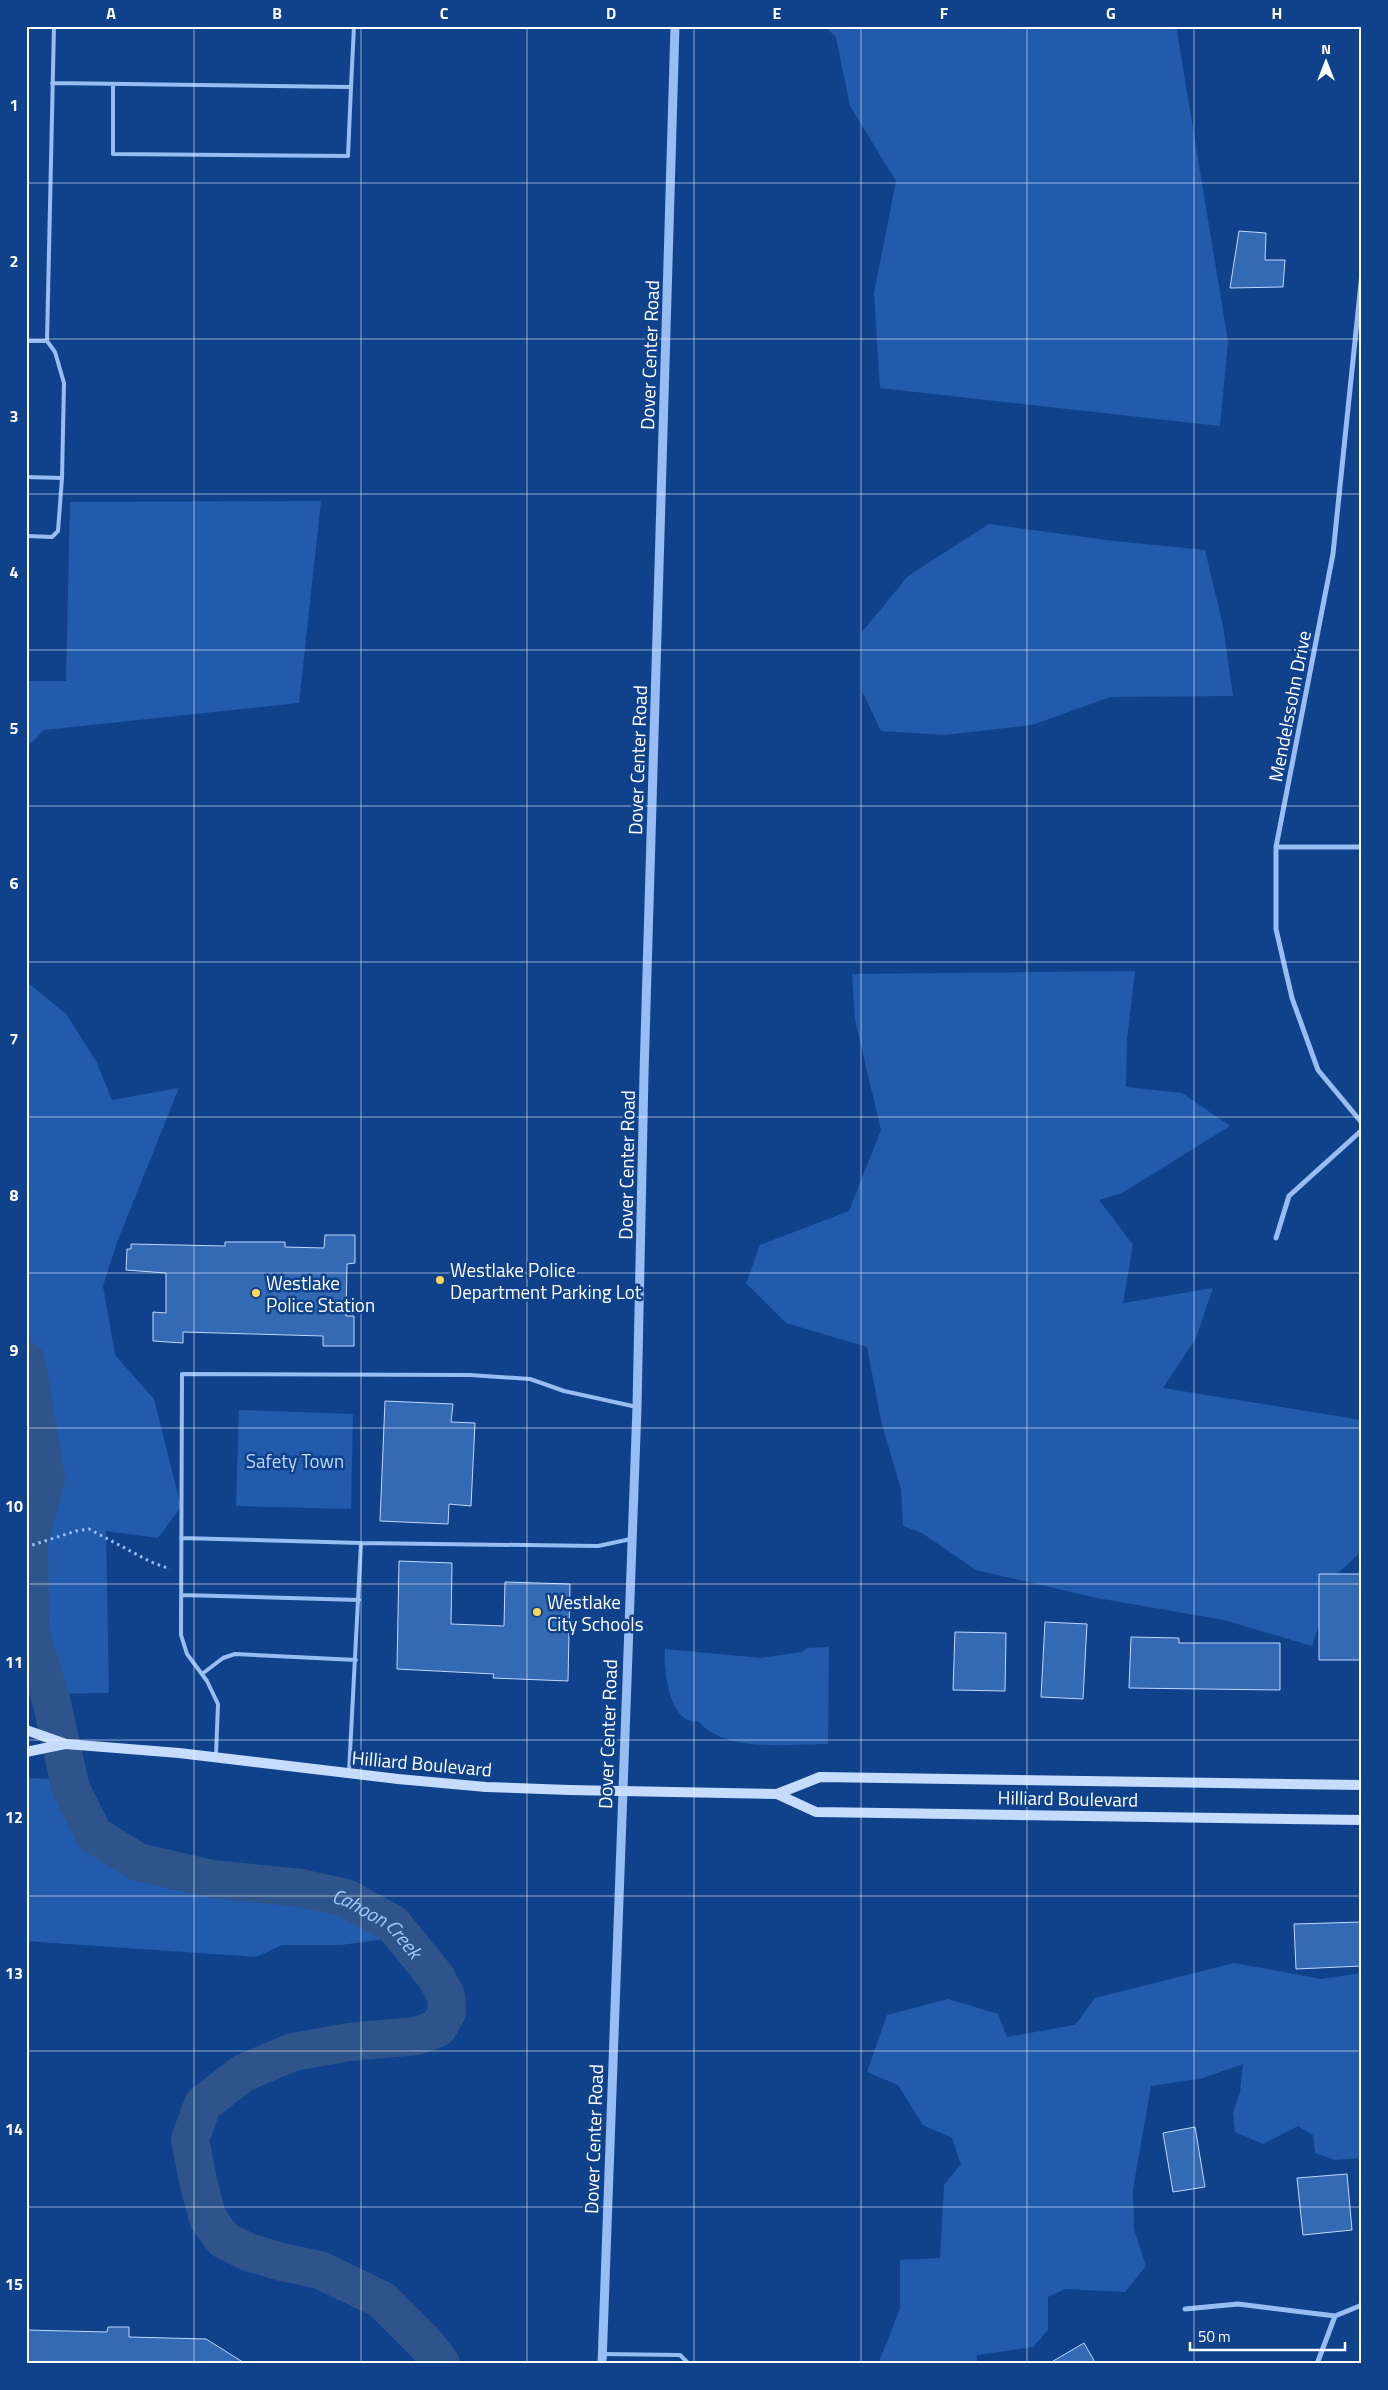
<svg xmlns="http://www.w3.org/2000/svg" width="1388" height="2390" font-family="'Titillium Web',sans-serif">
<rect width="100%" height="100%" fill="#10428c"/>
<path fill="#225bac" d="M824 26H1176L1228 341 1220 426 880 388 874 293 896 181 850 106 836 37Z
M321 501 299 703 44 730 26 748V681H66L70 502Z
M989 524 1114 541 1205 550 1223 626 1233 696 1110 697 1032 725 945 735 881 731 862 691V632L908 576Z
M1135 971 1127 1040 1126 1087 1182 1093 1230 1126 1122 1193 1099 1200 1133 1245 1123 1303 1213 1288 1196 1338 1163 1388 1362 1420V1551L1337 1574 1312 1646 1224 1620 1097 1598 976 1570 922 1533 903 1526 901 1489 882 1425 867 1347 786 1323 746 1283 760 1245 849 1211 881 1130 855 1020 852 974Z
M26 981 67 1015 97 1063 112 1100 179 1088 117 1242 103 1286 115 1355 154 1399 181 1507 158 1538 106 1531 109 1693 26 1694Z
M239 1410 353 1414 351 1509 236 1506Z
M829 1647 828 1744C789 1744 727 1753 699 1722 696 1721 691 1722 688 1720 669 1713 663 1667 665 1649L761 1658 802 1652 807 1648Z
M26 1778 55 1779 71 1789 94 1835 138 1862 212 1879 301 1888 346 1898 393 1924 392 1938 341 1945H282L256 1957 26 1941Z
M1234 1963 1321 1979 1362 1973V2158L1335 2160 1315 2153 1313 2135 1298 2126 1263 2144 1235 2132 1233 2112 1240 2093 1243 2064 1203 2078 1151 2086 1133 2189 1134 2229 1146 2266 1125 2292 1065 2289 1048 2297V2330L1033 2347 977 2355V2364H878L900 2309V2260L940 2258 944 2185 961 2164 952 2138 923 2125 898 2085 867 2072 887 2015 948 1999 998 2014 1007 2037 1075 2025 1095 1998Z"/>
<g fill="none" stroke-linecap="round" stroke-linejoin="round">
<path stroke="#2f538b" stroke-width="38" id="s1" d="M26 1361 46 1479 29 1543 30 1631 52 1704 71 1789 94 1835 138 1862 212 1879 301 1888 346 1898 393 1924 436 1977 446 1996 447 2012 438 2028 417 2036 349 2042 293 2052 243 2073 203 2104 190 2139 198 2181 208 2219 224 2240 248 2252 282 2262 320 2270 382 2300 426 2344 441 2364"/>
</g>
<path fill="#3469b4" stroke="#bed8fd" d="M1239 231 1266 233 1265 260H1285L1283 287 1230 288Z
M325 1235H355V1263L347 1264 346 1316H354V1346H323V1336L183 1332V1343L153 1341V1312L166 1313V1273L126 1270 127 1249H131V1244L225 1246V1242H285V1247L324 1248Z
M385 1401 453 1404 451 1422 475 1423 471 1506 449 1504 448 1524 380 1521Z
M399 1561 452 1563 451 1624 504 1626 505 1582 570 1584 568 1681 493 1678 494 1674 397 1669Z
M1319 1574H1362V1660H1319Z
M1045 1622 1087 1624 1083 1699 1041 1697Z
M955 1632 1006 1633 1005 1691 953 1690Z
M1131 1637 1179 1638V1643H1280V1690L1129 1688Z
M1362 1922V1966L1296 1969 1294 1924Z
M1195 2127 1205 2187 1173 2192 1163 2133Z
M1347 2174 1352 2230 1303 2235 1297 2178Z
M108 2327H129V2337L206 2339 246 2364H26V2330L107 2332Z
M1084 2343 1096 2364H1048Z"/>
<g fill="none" stroke-linecap="round" stroke-linejoin="round">
<path stroke="#97bdf2" stroke-width="3" stroke-dasharray="2.5 4" stroke-linecap="butt" d="M26 1547 76 1531 89 1529 151 1562 170 1569"/>
<path stroke="#97bdf2" stroke-width="4" d="M52 83 351 87 348 156 113 154V84
M351 87 354 26
M26 341H47
M26 477 62 478
M26 536 52 537 58 531 62 478 64 383 55 352 47 341 54 26
M181 1538 361 1543 349 1772
M361 1543 598 1546 631 1539
M181 1595 359 1600
M202 1674 223 1658 235 1654 356 1660
M216 1755 218 1704 207 1681 187 1654 181 1635 182 1374 470 1375 530 1379 564 1391 637 1407
M603 2354 680 2355 689 2364"/>
<path stroke="#97bdf2" stroke-width="5" d="M1362 273 1333 554 1276 847V929L1292 998 1318 1070 1362 1123
M1276 847H1362
M1276 1238 1289 1196 1362 1130
M1185 2309 1238 2304 1335 2316 1362 2305
M1317 2364 1335 2316"/>
<path stroke="#97bdf2" stroke-width="9" d="M602 2364 637 1407 644 1074 675 26"/>
<path stroke="#c6dcfc" stroke-width="10" d="M26 1730 66 1744 179 1753 398 1779 486 1787 569 1790 777 1794 820 1777 1362 1785
M26 1752 65 1744
M777 1794 816 1812 1362 1820"/>
</g>
<path fill="none" stroke="#fff" stroke-width="1" stroke-opacity="0.55" d="M194 26V2364M361 26V2364M527 26V2364M694 26V2364M861 26V2364M1027 26V2364M1194 26V2364M26 183H1362M26 339H1362M26 494H1362M26 650H1362M26 806H1362M26 962H1362M26 1117H1362M26 1273H1362M26 1428H1362M26 1584H1362M26 1740H1362M26 1896H1362M26 2051H1362M26 2207H1362"/>
<g fill="#ffd558" stroke="#10428c" stroke-width="2">
<circle cx="440" cy="1280" r="5"/>
<circle cx="256" cy="1293" r="5"/>
<circle cx="537" cy="1612" r="5"/>
</g>
<g text-anchor="middle" dominant-baseline="central" stroke-width="5" stroke-linejoin="round" paint-order="stroke">
<g font-size="19" fill="#fff" stroke="#10428c">
<text transform="translate(649 355) rotate(-88)">Dover Center Road</text>
<text transform="translate(1289 706) rotate(-79)">Mendelssohn Drive</text>
<text transform="translate(637 760) rotate(-88)">Dover Center Road</text>
<text transform="translate(626 1165) rotate(-89)">Dover Center Road</text>
<text transform="translate(607 1734) rotate(-88)">Dover Center Road</text>
<text transform="translate(422 1763) rotate(5)">Hilliard Boulevard</text>
<text transform="translate(1068 1798) rotate(1)">Hilliard Boulevard</text>
<text transform="translate(593 2139) rotate(-88)">Dover Center Road</text>
</g>
<g font-size="19" fill="#fff" stroke="#10428c" text-anchor="start">
<text x="450" y="1269">Westlake Police<tspan x="450" dy="22">Department Parking Lot</tspan></text>
<text x="266" y="1282">Westlake<tspan x="266" dy="22">Police Station</tspan></text>
<text x="547" y="1601">Westlake<tspan x="547" dy="22">City Schools</tspan></text>
</g>
<g font-size="19" fill="#bed8fd" stroke="#10428c">
<text x="295" y="1460">Safety Town</text>
</g>
<g font-size="20" font-style="italic" fill="#a3c7f9" stroke="#10428c">
<text stroke="none"><textPath href="#s1" startOffset="792">Cahoon Creek</textPath></text>
</g>
</g>
<rect width="1388" height="2390" fill="none" stroke="#10428c" stroke-width="55"/>
<g transform="translate(1326 62)" stroke="#10428c" stroke-width="4" paint-order="stroke">
<path d="M0-4L9 19L0 12L-9 19Z" fill="#ffffff"/>
<text y="-8" font-size="14" font-weight="bold" text-anchor="middle" fill="#ffffff">N</text>
</g>
<path d="M1190 2342v8h155v-8" fill="none" stroke="#ffffff" stroke-width="2.5"/>
<text x="1198" y="2342" font-size="15" fill="#ffffff" stroke="#10428c" stroke-width="4" paint-order="stroke">50 m</text>
<rect x="28" y="28" width="1332" height="2334" fill="none" stroke="#fff" stroke-width="2"/>
<g font-size="16" text-anchor="middle" font-weight="bold" fill="#fff">
<text x="111" y="19">A</text>
<text x="277" y="19">B</text>
<text x="444" y="19">C</text>
<text x="611" y="19">D</text>
<text x="777" y="19">E</text>
<text x="944" y="19">F</text>
<text x="1111" y="19">G</text>
<text x="1277" y="19">H</text>
<text x="14" y="111">1</text>
<text x="14" y="267">2</text>
<text x="14" y="422">3</text>
<text x="14" y="578">4</text>
<text x="14" y="734">5</text>
<text x="14" y="889">6</text>
<text x="14" y="1045">7</text>
<text x="14" y="1201">8</text>
<text x="14" y="1356">9</text>
<text x="14" y="1512">10</text>
<text x="14" y="1668">11</text>
<text x="14" y="1823">12</text>
<text x="14" y="1979">13</text>
<text x="14" y="2135">14</text>
<text x="14" y="2290">15</text>
</g>
</svg>
